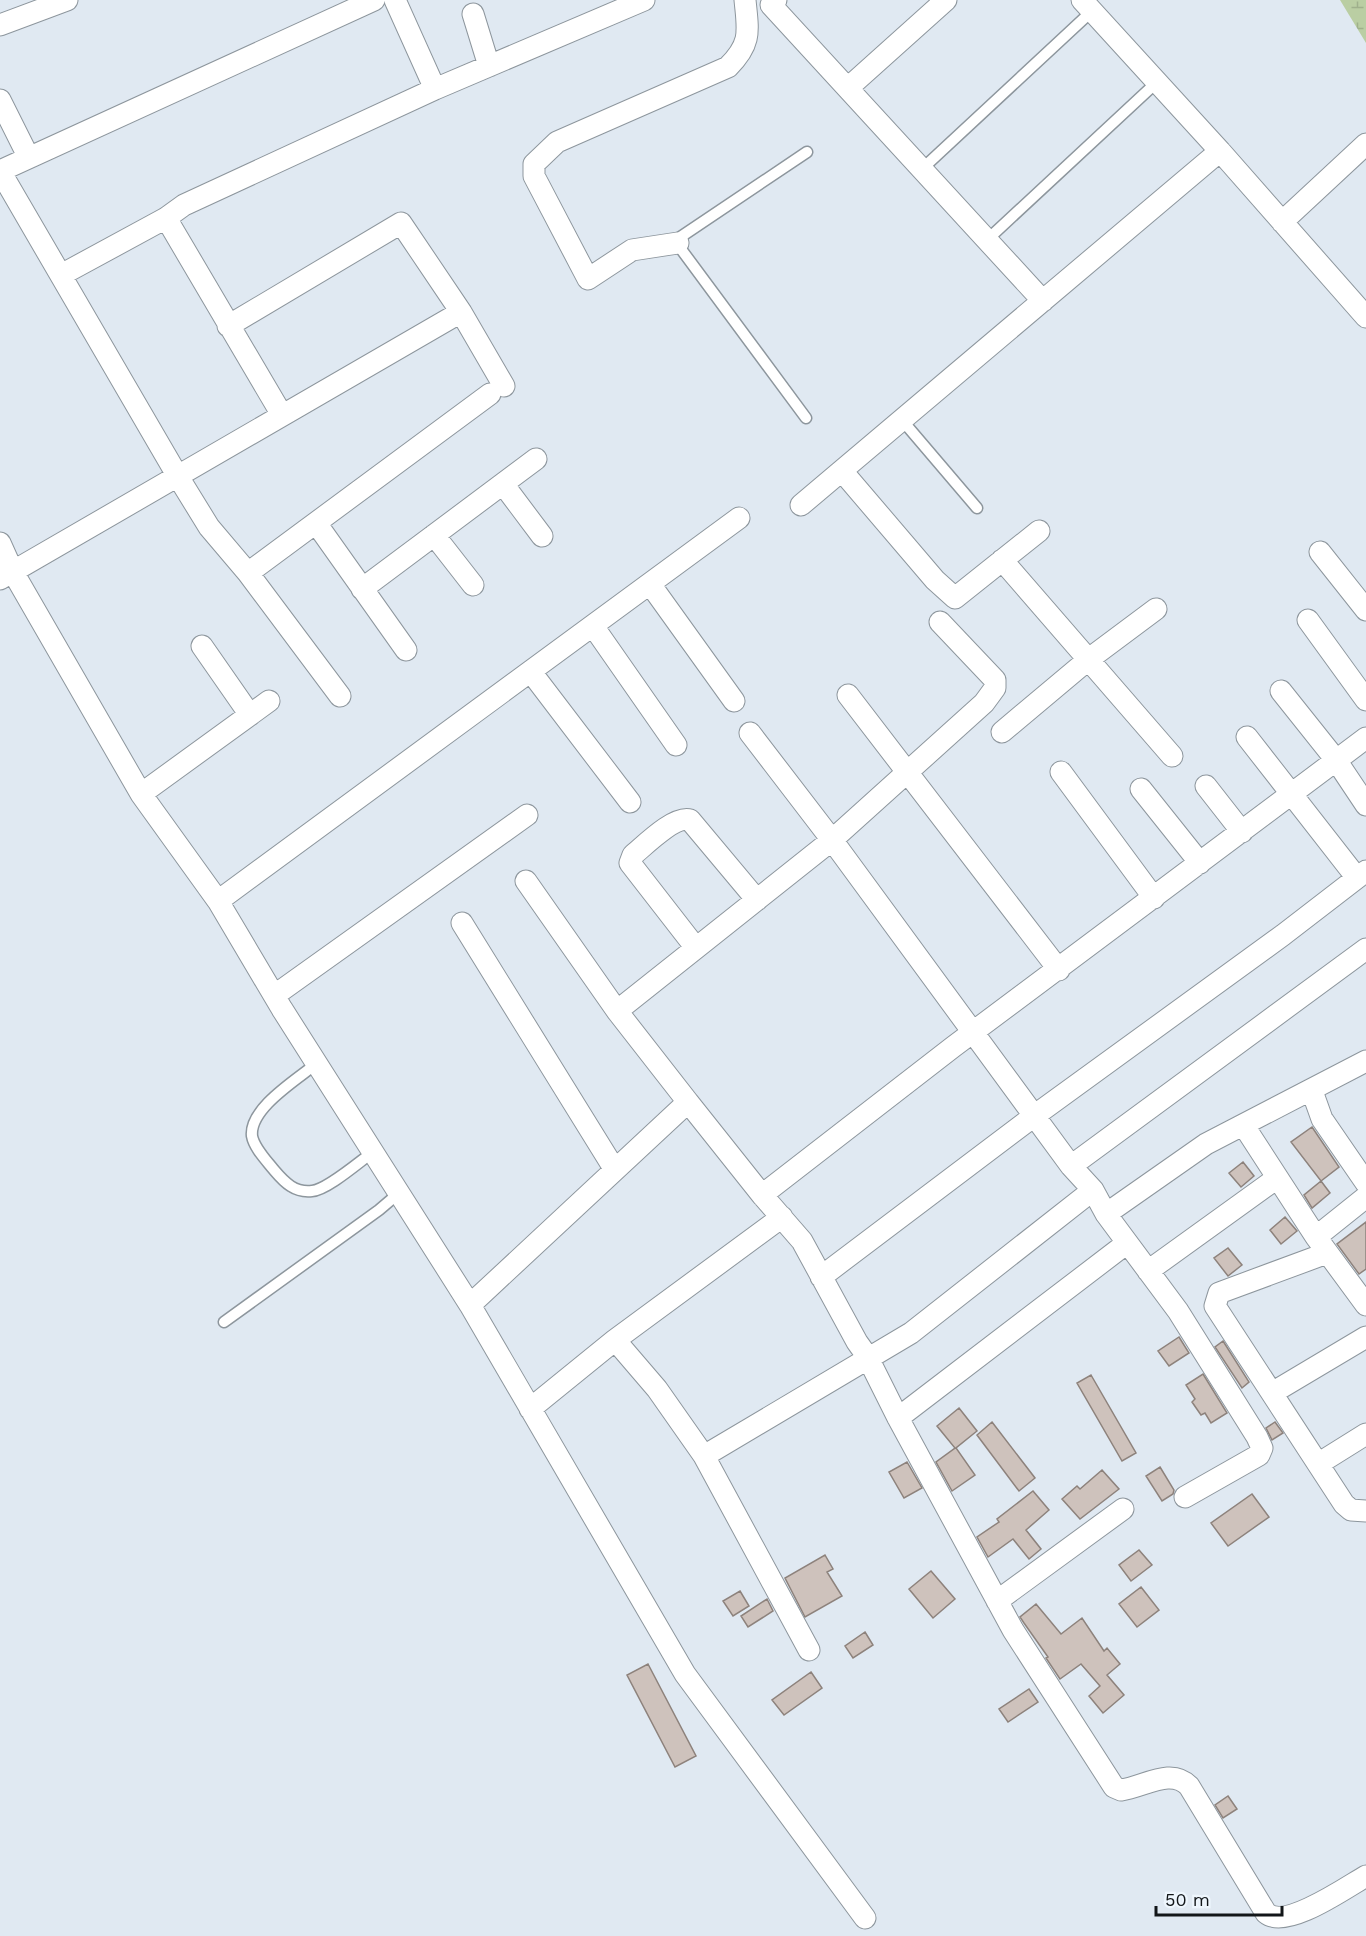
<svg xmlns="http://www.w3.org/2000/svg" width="1366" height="1936" font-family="'Work Sans',sans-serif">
<defs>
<pattern id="wetland-marsh" width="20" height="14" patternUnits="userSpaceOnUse" patternTransform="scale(1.5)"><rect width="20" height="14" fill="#bacea3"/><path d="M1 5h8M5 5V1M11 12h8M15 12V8" fill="none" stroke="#9fb08c"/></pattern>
</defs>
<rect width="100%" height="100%" fill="#e0e9f2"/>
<path fill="url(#wetland-marsh)" d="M1340 0H1366V43Z"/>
<path fill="#cec2bc" stroke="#8d827c" stroke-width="1.5" d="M1312 1127 1339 1167 1321 1181 1291 1142Z
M1243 1162 1254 1176 1241 1187 1229 1173Z
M1321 1181 1330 1193 1312 1208 1304 1195Z
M1285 1217 1297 1231 1281 1244 1270 1230Z
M1366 1222V1269L1359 1274 1337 1244Z
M1228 1248 1242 1265 1228 1276 1214 1258Z
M1179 1337 1189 1353 1169 1366 1158 1351Z
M1223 1341 1249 1382 1242 1388 1215 1347Z
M1203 1374 1227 1413 1211 1423 1205 1413 1201 1415 1192 1402 1195 1399 1186 1385Z
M1091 1375 1136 1453 1122 1461 1077 1383Z
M959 1408 977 1431 956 1448 975 1475 952 1491 936 1462 955 1448 937 1426Z
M992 1422 1035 1478 1019 1491 977 1435Z
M1275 1422 1283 1433 1272 1440 1266 1428Z
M907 1462 922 1488 904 1498 889 1472Z
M1160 1467 1174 1490 1173 1494 1162 1501 1146 1476Z
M1102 1470 1119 1489 1080 1519 1062 1499 1077 1486 1080 1489Z
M1033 1491 1049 1510 1026 1530 1041 1549 1029 1559 1013 1539 988 1557 977 1537 999 1522 997 1519Z
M1252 1494 1269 1517 1228 1546 1211 1523Z
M1139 1550 1152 1565 1131 1581 1119 1565Z
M825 1555 833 1569 827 1572 842 1596 805 1617 785 1578Z
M931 1571 955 1599 933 1618 909 1589Z
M1141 1587 1159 1610 1137 1627 1119 1604Z
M740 1591 749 1606 733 1616 723 1601Z
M767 1599 773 1611 748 1627 741 1616Z
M1036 1604 1061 1634 1082 1618 1104 1651 1107 1648 1120 1664 1107 1675 1124 1695 1103 1713 1089 1696 1100 1686 1081 1664 1060 1679 1046 1658 1048 1657 1024 1623 1020 1617Z
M865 1632 873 1645 853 1658 845 1646Z
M648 1664 696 1756 675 1767 627 1675Z
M811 1672 822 1688 784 1715 772 1700Z
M1029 1689 1038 1702 1008 1722 999 1709Z
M1228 1796 1237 1809 1223 1818 1215 1805Z"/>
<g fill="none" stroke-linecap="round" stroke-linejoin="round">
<g stroke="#8d969d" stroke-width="13">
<path id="lane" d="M922 169 1092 11
M987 240 1157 82
M806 418 678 245 679 238 807 152
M902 420 977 508
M317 1063C298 1079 249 1108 252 1136 254 1148 267 1161 274 1170 285 1183 295 1193 312 1191 327 1190 359 1162 373 1152
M224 1322 379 1210 399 1193"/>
</g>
<g stroke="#8d969d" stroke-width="23">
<path id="street" d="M374 0 0 171 177 475 209 527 248 573 490 394
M395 0 435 89
M776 0 771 5 1043 301
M473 14 489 66
M0 25 67 0
M849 87 946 0
M0 100 28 156
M1220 151 1366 317
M166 218 282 415
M1282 222 1366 144
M678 243 632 250 588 279 534 176V164L557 142 728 67C752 43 748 31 745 0
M61 275 166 218 184 205 435 89 644 0
M228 326 401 223 461 312 504 386
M842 471 935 580 955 598 1039 531
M503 484 542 536
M801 505 1220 151 1082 0
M316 523 406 650
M434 535 473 585
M0 543 13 572 141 794 218 901 282 1009 470 1305 688 1102 762 1195 953 1047 1366 738
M1320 552 1366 610
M1002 560 1172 756
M248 573 340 696
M0 579 461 312
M650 584 734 701
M362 589 536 459
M1308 620 1366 700
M593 626 676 745
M202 646 250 715
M531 672 630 802
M1281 691 1336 760 1366 805
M848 695 1059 970
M1002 732 1089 659 1156 609
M750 733 832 840 1071 1166 1093 1190 1106 1214 1178 1311 1257 1437 1262 1448 1259 1455 1185 1497
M1247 737 1357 878
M1061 772 1154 898
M1206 786 1242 832
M1141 789 1200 863
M141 794 269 701
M526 881 617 1011 688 1102
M218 901 739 518
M462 923 615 1170
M696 948 630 863 633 855C645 845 675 815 690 820L757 900
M275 995 527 815
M617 1011 832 840 984 703 995 688V680L940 622
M1312 1091 1322 1119 1366 1183
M1244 1126 1316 1237 1366 1305
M1071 1166 1366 949
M762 1195 802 1241 857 1342 867 1356 898 1418 1013 1630 1114 1787 1121 1790C1144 1787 1171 1767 1189 1786L1266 1913C1286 1930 1345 1888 1366 1876
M1106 1214 1206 1144 1366 1061
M1316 1237 1366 1197
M1327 1253 1219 1293 1215 1306 1344 1504 1351 1510 1366 1511
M1148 1271 1277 1178
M821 1277 1034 1116 1283 935 1366 871
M470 1305 685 1674 865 1918
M615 1340 657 1389 704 1456 809 1650
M1272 1393 1366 1337
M530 1409 615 1340 782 1217
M898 1418 1127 1243
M704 1456 911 1333 1093 1190
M1318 1464 1366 1434
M997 1601 1123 1509"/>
</g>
<use href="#lane" stroke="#fff" stroke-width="10"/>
<use href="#street" stroke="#fff" stroke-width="21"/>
</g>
<path d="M1156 1906v9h126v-9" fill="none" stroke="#121619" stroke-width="3"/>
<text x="1165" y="1906" font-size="18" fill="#121619" stroke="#eef6fd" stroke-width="4.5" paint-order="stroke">50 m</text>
</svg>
